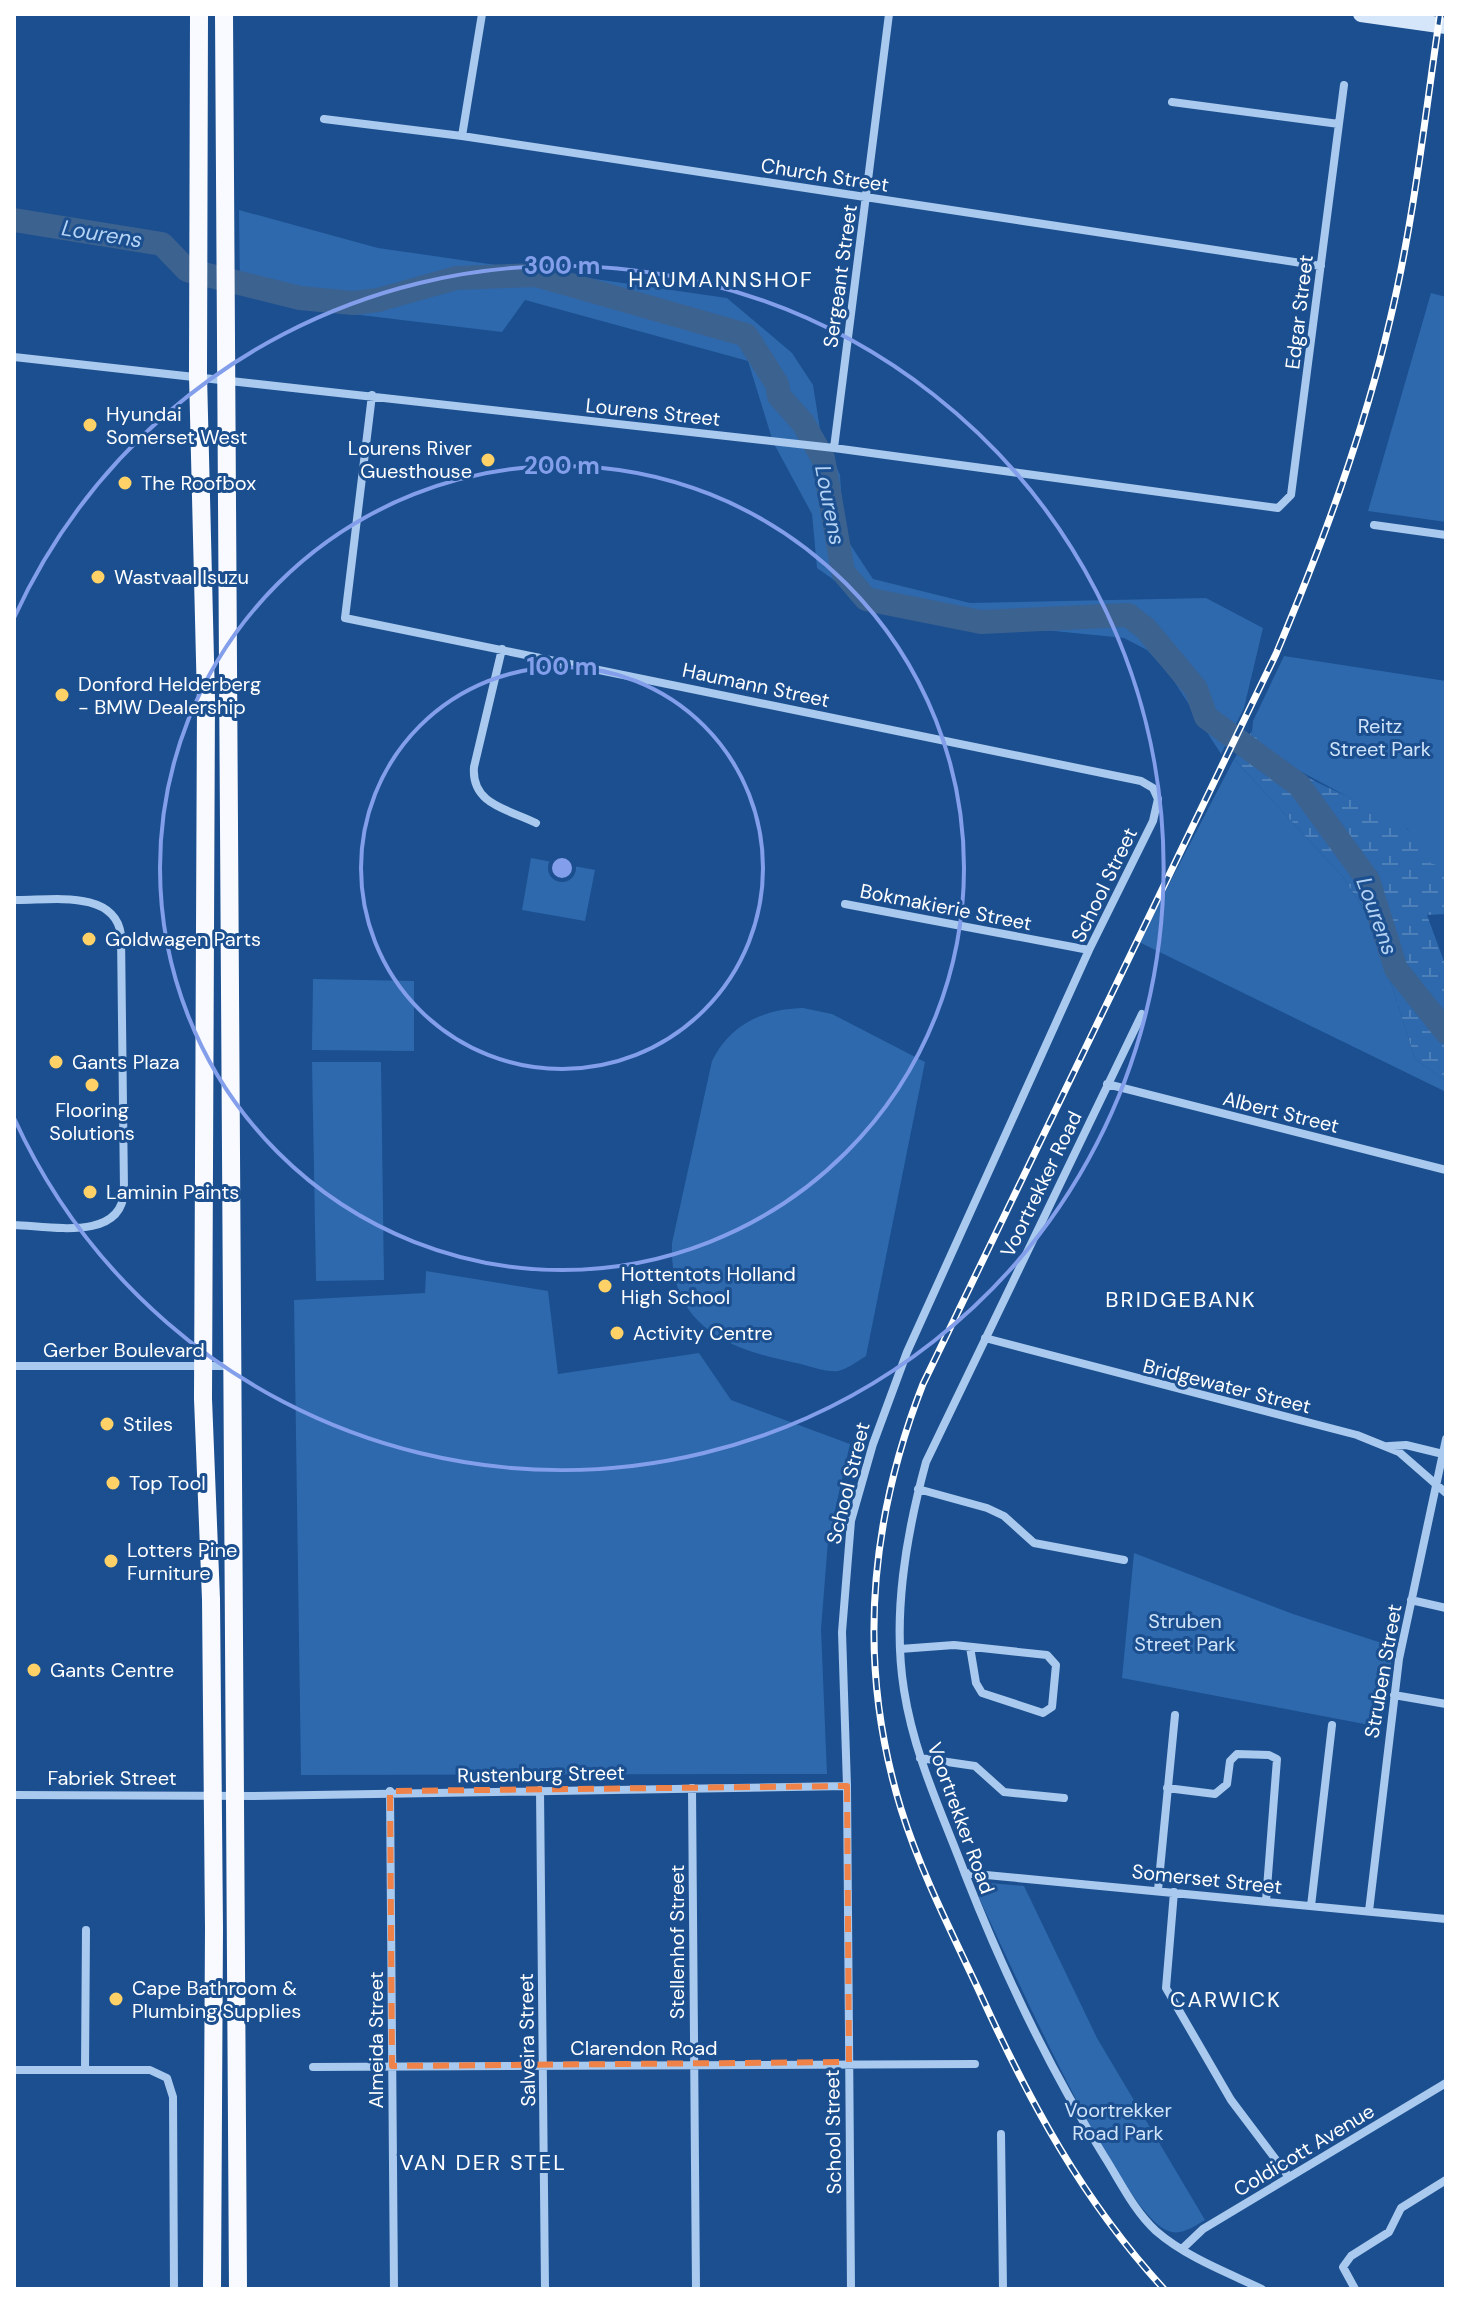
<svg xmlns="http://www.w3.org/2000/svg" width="1460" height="2303" font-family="'DM Sans',sans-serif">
<defs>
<pattern id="wetland-marsh" width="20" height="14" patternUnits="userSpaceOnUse" patternTransform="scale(2)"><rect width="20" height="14" fill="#2e69ad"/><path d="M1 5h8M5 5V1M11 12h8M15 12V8" fill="none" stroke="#4d80b9"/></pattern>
</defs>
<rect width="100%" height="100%" fill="#1b4f8f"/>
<path fill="#2e69ad" d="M239 210 378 248 727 298 792 353 813 385 820 429 840 475 844 535 873 579 970 603 1206 598 1263 628 1244 708 1221 754 1170 675 1147 650 1124 638 1054 631 968 628 872 607 817 568 812 514 773 442 748 361 525 300 502 332 285 306 284 300 240 293Z
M1431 293 1446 297V522L1368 511Z
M1284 656 1446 681V914L1408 829 1283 762 1261 745 1252 731 1253 721Z
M1234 759 1343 877 1372 922 1415 1059 1446 1081V1092L1139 942Z
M531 858 595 870 585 921 522 910Z
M313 979 414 981V1051L312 1050Z
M803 1008 832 1014 925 1062 866 1356C858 1361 847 1369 838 1371 827 1373 807 1365 796 1363 726 1349 669 1325 672 1243L712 1061C730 1024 764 1009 803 1008Z
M312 1062H381L384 1280 316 1281Z
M426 1271 548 1291 558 1374 699 1353 731 1400 850 1444 828 1541 821 1629 827 1774 301 1775 294 1300 425 1293Z
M1134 1553 1293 1614 1394 1647 1380 1727 1122 1678Z
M989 1883 1024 1886 1097 2038 1205 2220C1193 2227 1180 2237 1166 2230 1116 2205 1008 1958 979 1898L981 1887Z"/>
<path fill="url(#wetland-marsh)" d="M1252 731C1280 779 1360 794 1405 827 1416 835 1423 852 1430 863L1446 868V914L1427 915 1446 967V1081L1415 1059 1372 922 1343 877 1234 759Z"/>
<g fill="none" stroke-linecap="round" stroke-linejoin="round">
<path stroke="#3c6290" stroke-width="24" d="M14 220 162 244 187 270 300 298 353 303 378 300 456 278 536 275 746 335 777 384 779 396 803 423 823 458 843 572 866 599 981 622 1128 615 1146 629 1196 689 1206 717 1299 785 1368 880 1396 969 1446 1032"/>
<path stroke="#a9c9ee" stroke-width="8" d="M1172 102 1339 124
M324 119 462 136 1321 266
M462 136 482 14
M14 357 834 448 1278 508 1291 495 1344 85
M372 395 345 618 1141 781 1153 788 1158 799 1153 821 1089 950 907 1352 873 1444 851 1521 842 1632 847 1786 851 2289
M834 448 889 14
M1374 525 1446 535
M502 649 474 767C471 804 507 809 536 823
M14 900C48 901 115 888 121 935L124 1191C122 1242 49 1226 14 1225
M845 904 1089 950
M1142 1014 926 1462C906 1535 892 1615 904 1690 914 1755 942 1813 965 1874 1003 1971 1049 2068 1104 2156 1120 2181 1134 2211 1156 2231 1186 2257 1226 2272 1262 2289
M1107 1084 1446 1170
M985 1338 1357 1435 1399 1452 1446 1493
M14 1366H233
M1389 1446 1406 1445 1443 1454
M918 1489 987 1508 1004 1516 1034 1543 1124 1560
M1411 1600 1446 1608
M900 1649 954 1645 1047 1655 1056 1665 1052 1707 1043 1713 982 1693 976 1683 970 1647
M1394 1695 1446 1704
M920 1758 975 1766 1004 1792 1064 1798
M692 1788 696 2289
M1167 1788 1215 1794 1227 1784 1230 1761 1237 1754 1269 1755 1277 1759 1266 1901
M540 1790 545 2289
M390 1791 394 2289
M14 1795 254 1796 847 1786
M965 1873 1446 1919
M1158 1890 1175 1715
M1174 1892 1166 1988 1231 2100 1289 2177
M1311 1906 1332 1725
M1369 1911 1399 1659 1446 1439
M313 2067 975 2064
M14 2070H150L167 2078 173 2097 174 2289
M85 2070 86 1930
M1001 2134 1003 2289
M1182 2249 1203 2229 1446 2083
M1355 2289 1343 2267 1351 2256 1389 2232 1401 2208 1446 2180"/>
<path stroke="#d6e6fa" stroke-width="16" d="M1361 14 1446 26"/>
<path stroke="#f8faff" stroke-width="18" d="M199 14 198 375 206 700 203 1399 211 1599 214 1928 212 2289
M224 14 238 2289"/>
<g stroke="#fff" stroke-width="7">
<path id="rail" d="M1164 2289C1083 2201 1029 2101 980 1993 952 1933 921 1873 901 1809 857 1666 869 1522 923 1384L1276 654C1322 545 1363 435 1390 320 1414 220 1425 116 1440 14"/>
</g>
<use href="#rail" stroke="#1b4f8f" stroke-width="4" stroke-dasharray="12" stroke-linecap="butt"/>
</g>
<path fill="none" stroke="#ee8249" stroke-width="6" stroke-dasharray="16 10" stroke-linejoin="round" d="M847 1786 849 2062 392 2066 390 1791Z"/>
<g fill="none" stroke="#839eea" stroke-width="4">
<circle cx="562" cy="868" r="201"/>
<circle cx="562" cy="868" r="402"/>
<path d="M14 618A602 602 0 1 1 14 1118"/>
</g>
<g fill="#ffd166" stroke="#1b4f8f" stroke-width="3">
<circle cx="90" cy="425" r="8"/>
<circle cx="488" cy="460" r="8"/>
<circle cx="125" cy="483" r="8"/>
<circle cx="98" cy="577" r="8"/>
<circle cx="62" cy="695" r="8"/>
<circle cx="89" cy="939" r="8"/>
<circle cx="56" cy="1062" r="8"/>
<circle cx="92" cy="1085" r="8"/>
<circle cx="90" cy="1192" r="8"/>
<circle cx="605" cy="1286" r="8"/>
<circle cx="617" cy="1333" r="8"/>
<circle cx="107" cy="1424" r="8"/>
<circle cx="113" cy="1483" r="8"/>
<circle cx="111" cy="1561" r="8"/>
<circle cx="34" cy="1670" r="8"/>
<circle cx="116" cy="1999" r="8"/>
</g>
<g text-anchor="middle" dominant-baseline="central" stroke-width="6" stroke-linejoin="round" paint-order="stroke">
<g font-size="20" fill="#fff" stroke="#1b4f8f">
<text transform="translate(825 175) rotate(9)">Church Street</text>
<text transform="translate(840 276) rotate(-82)">Sergeant Street</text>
<text transform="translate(1299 312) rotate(-83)">Edgar Street</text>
<text transform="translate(653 412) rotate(6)">Lourens Street</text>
<text transform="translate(756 685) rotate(12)">Haumann Street</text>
<text transform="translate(1104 885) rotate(-64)">School Street</text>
<text transform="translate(946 907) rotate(11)">Bokmakierie Street</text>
<text transform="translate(1281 1112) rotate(14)">Albert Street</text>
<text transform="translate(1041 1184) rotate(-64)">Voortrekker Road</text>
<text x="124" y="1350">Gerber Boulevard</text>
<text transform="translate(1227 1386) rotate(14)">Bridgewater Street</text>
<text transform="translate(848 1483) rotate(-76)">School Street</text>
<text transform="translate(1383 1671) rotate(-80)">Struben Street</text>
<text transform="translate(541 1774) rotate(-1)">Rustenburg Street</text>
<text x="112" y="1778">Fabriek Street</text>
<text transform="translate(961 1818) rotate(70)">Voortrekker Road</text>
<text transform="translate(1207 1879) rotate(6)">Somerset Street</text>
<text transform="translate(677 1942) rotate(-90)">Stellenhof Street</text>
<text transform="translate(376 2040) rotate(-90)">Almeida Street</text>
<text transform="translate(527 2040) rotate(-91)">Salveira Street</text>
<text x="644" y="2048">Clarendon Road</text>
<text transform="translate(833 2132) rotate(-91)">School Street</text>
<text transform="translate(1304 2150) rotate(-31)">Coldicott Avenue</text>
</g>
<g font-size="20" fill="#fff" stroke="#1b4f8f" text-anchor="start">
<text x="106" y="414">Hyundai<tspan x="106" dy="23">Somerset West</tspan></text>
<text x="472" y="448" text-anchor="end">Lourens River<tspan x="472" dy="23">Guesthouse</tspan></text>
<text x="141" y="483">The Roofbox</text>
<text x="114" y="577">Wastvaal Isuzu</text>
<text x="78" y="684">Donford Helderberg<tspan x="78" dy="23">- BMW Dealership</tspan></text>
<text x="105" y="939">Goldwagen Parts</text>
<text x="72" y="1062">Gants Plaza</text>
<text x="92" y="1110" text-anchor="middle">Flooring<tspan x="92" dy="23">Solutions</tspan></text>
<text x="106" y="1192">Laminin Paints</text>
<text x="621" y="1274">Hottentots Holland<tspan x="621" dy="23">High School</tspan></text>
<text x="633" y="1333">Activity Centre</text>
<text x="123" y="1424">Stiles</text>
<text x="129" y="1483">Top Tool</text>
<text x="127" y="1550">Lotters Pine<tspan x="127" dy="23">Furniture</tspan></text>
<text x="50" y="1670">Gants Centre</text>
<text x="132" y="1988">Cape Bathroom &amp;<tspan x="132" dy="23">Plumbing Supplies</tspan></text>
</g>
<g font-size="20" fill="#cfe3fa" stroke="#1b4f8f">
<text x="1380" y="726">Reitz<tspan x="1380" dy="23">Street Park</tspan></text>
<text x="1185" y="1621">Struben<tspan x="1185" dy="23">Street Park</tspan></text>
<text x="1118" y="2110">Voortrekker<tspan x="1118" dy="23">Road Park</tspan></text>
</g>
<g font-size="22" font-style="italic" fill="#b5d3f5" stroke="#1b4f8f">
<text transform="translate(102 234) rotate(9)">Lourens</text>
<text transform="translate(830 505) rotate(79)">Lourens</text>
<text transform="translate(1377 916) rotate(70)">Lourens</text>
</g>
<g font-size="22" letter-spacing="2" fill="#fff" stroke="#1b4f8f">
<text x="721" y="279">HAUMANNSHOF</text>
<text x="1181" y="1299">BRIDGEBANK</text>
<text x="1226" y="1999">CARWICK</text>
<text x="483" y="2162">VAN DER STEL</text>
</g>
</g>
<circle cx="562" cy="868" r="12" fill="#839eea" stroke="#1b4f8f" stroke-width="4"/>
<g font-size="24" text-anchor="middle" font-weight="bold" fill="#839eea" stroke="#1b4f8f" stroke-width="6" stroke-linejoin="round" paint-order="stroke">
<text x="562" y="274">300 m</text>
<text x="562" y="474">200 m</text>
<text x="562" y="675">100 m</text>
</g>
<rect width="1460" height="2303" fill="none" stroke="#ffffff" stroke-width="32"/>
</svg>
